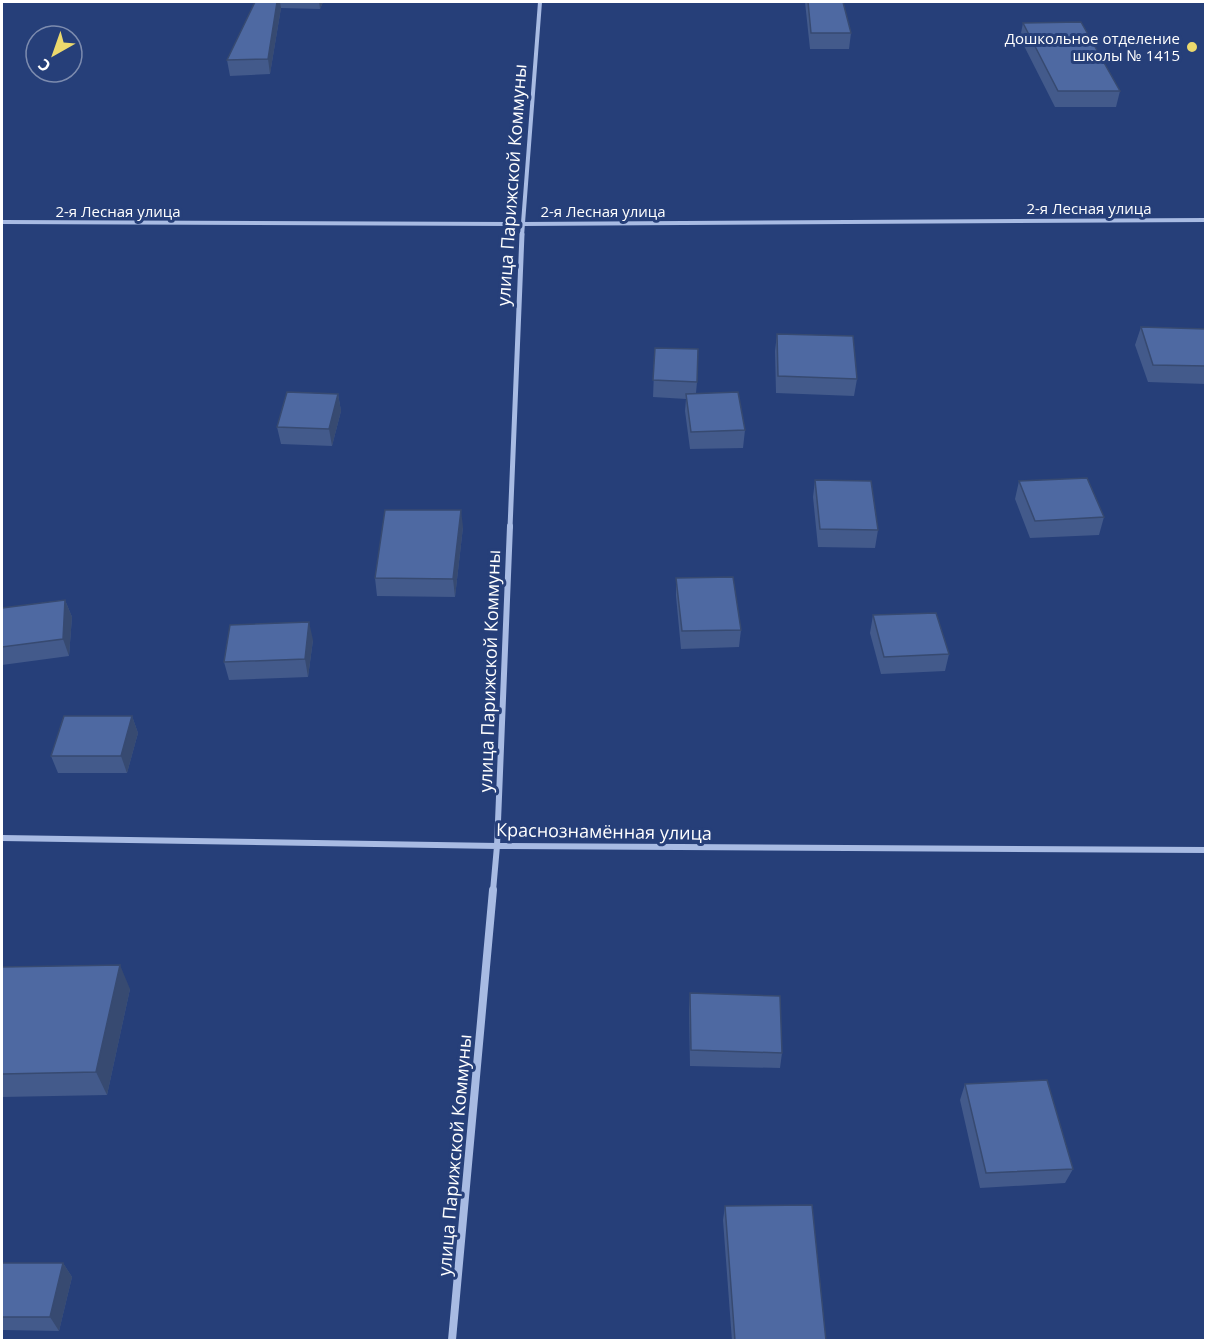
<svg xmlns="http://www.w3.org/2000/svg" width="1207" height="1342" font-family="'Open Sans',sans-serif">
<rect width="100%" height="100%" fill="#263f79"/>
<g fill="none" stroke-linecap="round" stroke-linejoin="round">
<path stroke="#a8bbe3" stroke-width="4" d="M2 222 522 224 1206 220
M522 236 540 2"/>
<path stroke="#a8bbe3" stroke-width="5" d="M510 528 522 234"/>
<path stroke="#a8bbe3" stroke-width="6" d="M2 838 497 846 1206 850
M493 891 497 846 510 526"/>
<path stroke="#a8bbe3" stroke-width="8" d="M452 1340 493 890"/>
</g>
<path fill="#435a8b" d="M255 2H323L320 9 281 8 270 74 230 76 227 60Z
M805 2H843L851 33 849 49H810Z
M1023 23 1120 91 1116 107H1055L1020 38Z
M1141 327 1206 329V384L1148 382 1135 345Z
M777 334 857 379 854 396 776 393 775 351Z
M655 348 697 382 696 393 745 430 743 448 690 449 685 411 686 399 653 397Z
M338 394 341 411 332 446 281 444 277 427Z
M815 480 878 530 875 548 818 547 813 497Z
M1019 481 1104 517 1099 535 1030 538 1015 499Z
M463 527 455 597 377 596 375 578Z
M676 578 741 630 739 647 681 649 676 596Z
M65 600 72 617 69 656 2 665V608Z
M873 615 949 654 945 671 881 674 870 633Z
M313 640 308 677 229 680 224 662Z
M132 716 138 733 127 773H58L51 756Z
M2 967 130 989 107 1095 2 1097Z
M690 993 782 1053 780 1068 690 1066 689 1010Z
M965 1084 1073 1169 1065 1183 980 1188 960 1100Z
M725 1206 826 1341H732L723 1220Z
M2 1263H63L72 1277 59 1331 2 1330Z"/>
<path fill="#374a71" d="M277 2H280L281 8 270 74 268 59Z
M319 2H323L320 9Z
M338 394 341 411 332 446 329 429Z
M461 510 463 527 455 597 453 579Z
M65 600 72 617 69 656 63 639Z
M309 622 313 640 308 677 305 659Z
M132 716 138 733 127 773 121 756Z
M120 965 130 989 107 1095 96 1072Z
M63 1263 72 1277 59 1331 50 1317Z"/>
<path fill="#4e69a2" stroke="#374a71" stroke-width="1.5" d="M255 2H277L268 59 227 60Z
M808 2H843L851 33H811Z
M1081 22 1120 91H1058L1023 23Z
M1141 327 1206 329V366L1153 365Z
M777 334 853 336 857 379 778 376Z
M655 348 698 349 697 382 653 380Z
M287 392 338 394 329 429 277 427Z
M738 392 745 430 691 432 686 394Z
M1087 478 1104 517 1035 521 1019 481Z
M815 480 871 481 878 530 820 529Z
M385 510H461L453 579 375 578Z
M733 577 741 630 682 631 676 578Z
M65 600 63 639 2 647V608Z
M936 613 949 654 884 657 873 615Z
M309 622 305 659 224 662 230 625Z
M64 716H132L121 756H51Z
M120 965 96 1072 2 1074V967Z
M690 993 780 996 782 1053 691 1050Z
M1047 1080 1073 1169 986 1173 965 1084Z
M812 1205 826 1341H735L725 1206Z
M2 1263H63L50 1317H2Z"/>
<circle fill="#ecd96d" stroke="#263f79" stroke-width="2" cx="1192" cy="47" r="6"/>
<g text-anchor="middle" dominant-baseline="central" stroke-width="6" stroke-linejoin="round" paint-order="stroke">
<g font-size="15" fill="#fff" stroke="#263f79" text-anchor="end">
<text x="1180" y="38">Дошкольное отделение<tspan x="1180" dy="17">школы № 1415</tspan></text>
</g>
<g font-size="15" fill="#fff" stroke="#263f79">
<text x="1089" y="208">2-я Лесная улица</text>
<text x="118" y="211">2-я Лесная улица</text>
<text x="603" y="211">2-я Лесная улица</text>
</g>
<g font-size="18" fill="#fff" stroke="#263f79">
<text transform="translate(511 185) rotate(-86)">улица Парижской Коммуны</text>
<text transform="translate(489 671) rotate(-88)">улица Парижской Коммуны</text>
<text transform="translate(604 831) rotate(1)">Краснознамённая улица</text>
<text transform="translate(454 1155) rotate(-85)">улица Парижской Коммуны</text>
</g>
</g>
<rect width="1207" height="1342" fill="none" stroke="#ffffff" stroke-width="6"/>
<g transform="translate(54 54) rotate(220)"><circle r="28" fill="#263f79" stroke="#7d8caf" stroke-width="1.5"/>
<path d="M0-4.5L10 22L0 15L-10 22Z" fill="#ecd96d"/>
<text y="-9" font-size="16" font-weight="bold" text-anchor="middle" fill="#ffffff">С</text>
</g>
</svg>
